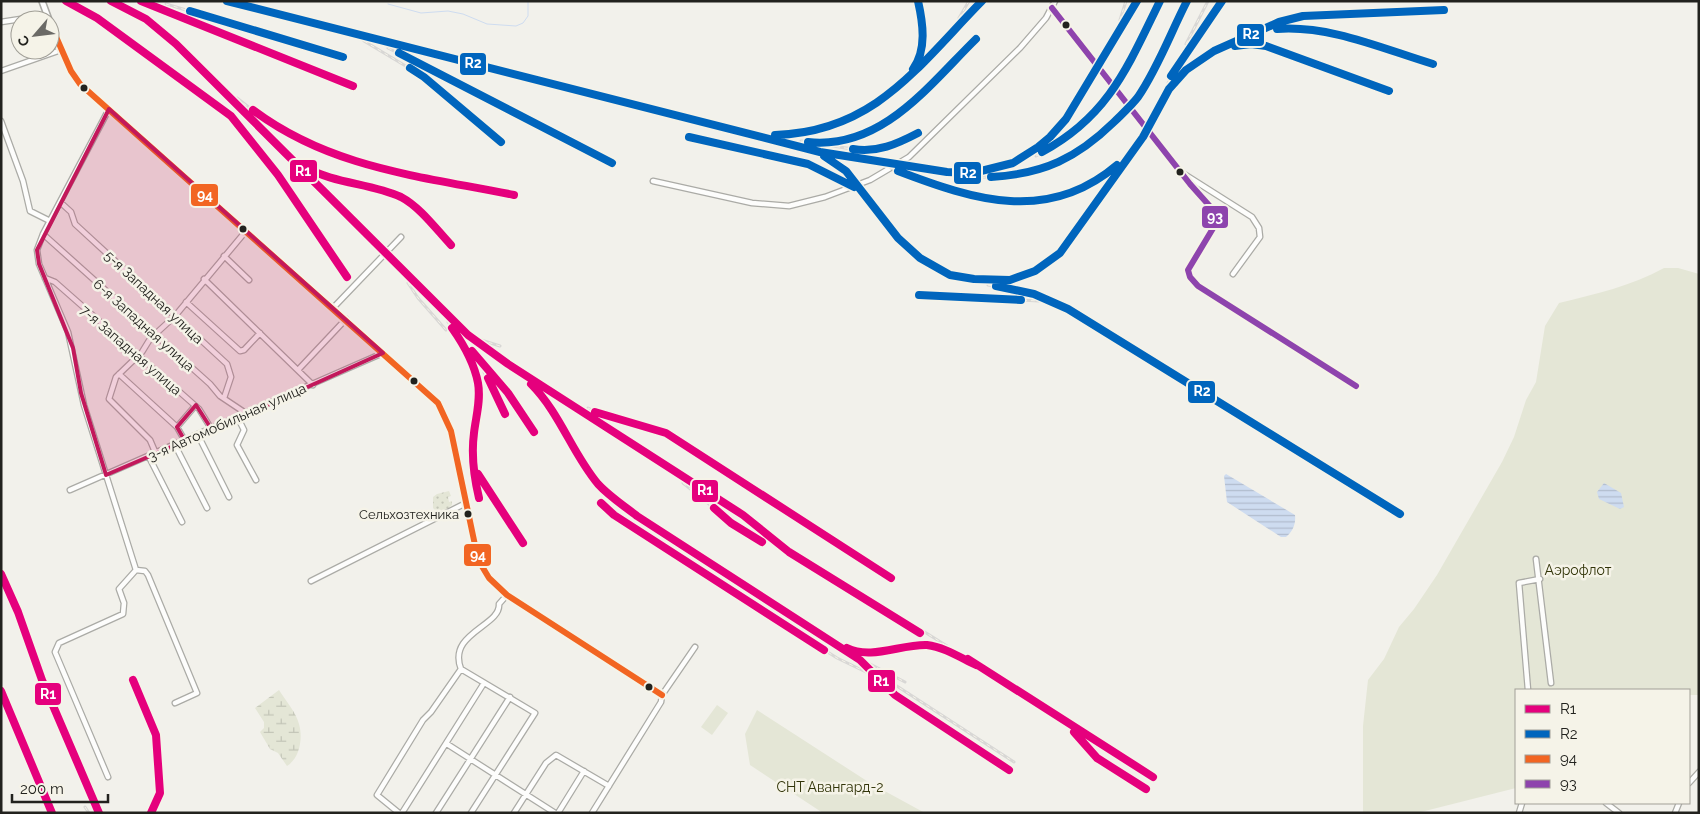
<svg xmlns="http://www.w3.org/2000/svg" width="1700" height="814" font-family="Raleway,sans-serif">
<defs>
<pattern id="grass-dots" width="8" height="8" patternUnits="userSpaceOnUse" patternTransform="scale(1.25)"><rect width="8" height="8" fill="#e4e6d6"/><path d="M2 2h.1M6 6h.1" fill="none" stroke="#c3c5b7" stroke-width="1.8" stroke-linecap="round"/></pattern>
<pattern id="wetland-marsh" width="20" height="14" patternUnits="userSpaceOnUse" patternTransform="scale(1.25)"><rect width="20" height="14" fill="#e4e6d6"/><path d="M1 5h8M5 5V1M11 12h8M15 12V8" fill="none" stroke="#c3c5b7"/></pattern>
<pattern id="water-rules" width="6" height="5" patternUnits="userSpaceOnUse" patternTransform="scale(1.25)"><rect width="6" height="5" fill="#cedcf0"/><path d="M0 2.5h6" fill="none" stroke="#b1bccd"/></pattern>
</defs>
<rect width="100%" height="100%" fill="#f2f1eb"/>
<path fill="url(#grass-dots)" d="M449 491 451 496 448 497 449 502 452 501V505L442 513 437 512 433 508V497L437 494Z"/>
<path fill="url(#wetland-marsh)" d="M279 690C285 700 296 712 299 724 303 738 300 758 287 766L278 753 270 749 260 732 264 728V722L255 708Z"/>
<path fill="#e4e6d6" d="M1664 268H1678L1699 274V695H1689V690H1516V788L1417 813H1363V726L1368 680 1384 659 1399 627 1414 609 1437 575 1502 462 1514 437 1526 400 1536 382 1545 326 1559 303C1595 294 1632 286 1664 268Z
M717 705 728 713 712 735 701 727Z
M757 710 870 783 925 813H823L750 765 745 734Z"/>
<path fill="url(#water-rules)" d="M1226 474 1295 515C1296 524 1293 531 1286 537H1281L1227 502 1224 476Z
M1604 483 1621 493 1624 507 1620 509 1599 499 1597 492Z"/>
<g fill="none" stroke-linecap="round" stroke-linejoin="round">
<path stroke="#cedcf0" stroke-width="1" d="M388 4 421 13 448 11 463 14 487 24 516 26 523 23 528 16V1"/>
<g stroke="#ababa6" stroke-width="7">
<path id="minor" d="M1052 8 1190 184 1215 212V225L1188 270 1190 277 1198 286 1356 386
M1 22 47 15
M1 71 61 50
M109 109 43 234 37 250 39 264 68 332 84 405 136 570 145 571 148 575 197 693 175 703
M1 121 23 181 30 211 50 221
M1184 174 1252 217 1259 228 1260 237 1233 274
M653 181 752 203 789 206 825 197 870 180 909 157 1020 48 1046 18 1055 1
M60 202 71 212 75 224 227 364 231 377 224 398
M43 234 210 384 220 396 247 414
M224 256 249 280
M45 278 55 282 199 409 212 430
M204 279 313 385
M186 302 240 351 244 350 260 333
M333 308 401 237
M298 370 346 319
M119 374 177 427 185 441
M238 418 244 430 237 445 256 480
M177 427 195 406
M198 435 229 497
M175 445 207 508
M156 454 150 440 109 399 116 377 142 352 150 339 175 316 246 231
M149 457 182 522
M70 490 383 353
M1536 559 1551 683
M311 581 466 503
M461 669 535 713 471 813
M461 669C447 633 501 626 499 604L507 595
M1528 690 1519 583 1540 579
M447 744 555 813
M108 777 55 652 59 643 123 614 124 603 119 589 136 570
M1689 783 1699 772
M1606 803 1619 813
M399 813 377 795 423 720 431 712 461 669
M402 813 484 683
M436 813 510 697
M514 813 546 763 556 755 609 786
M558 813 584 771
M592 813 661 702 662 695 695 647
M1519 813 1522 803
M1675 813 1679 803"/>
</g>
<g stroke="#ababa6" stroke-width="8">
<path id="major" d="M42 1 49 20
M50 23 71 71 80 84 438 403 451 431 475 545 480 563 489 578 507 595 662 695"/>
</g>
<use href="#minor" stroke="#fdfdfc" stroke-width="4.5"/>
<use href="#major" stroke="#fdfdfc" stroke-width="5"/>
<g stroke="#d8d7d5" stroke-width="3">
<path id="rail" d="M66 1 97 18 231 116 278 175 347 277
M111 1 146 19 176 44 468 335 508 364 743 515 789 552 920 633
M141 1 353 86
M227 1 820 152 947 172 973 173 1013 163 1038 147 1050 137 1066 119 1137 1
M166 4 343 57
M959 18 969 1
M1120 20 1126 1
M1270 30H1310L1433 64
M364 41 424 77 501 142
M1186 44 1208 1
M1232 47 1251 44 1266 46 1389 91
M388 48 612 163
M913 69C927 50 923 23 918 1
M1168 83 1222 1
M237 98C257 114 277 129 300 141 363 172 445 181 514 195
M772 135C875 132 916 67 982 1
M689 137C744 149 813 152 857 190
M801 141C886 148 921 93 976 39
M828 145C866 153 884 150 918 133
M824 156 846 171 898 238 920 258 950 275 974 279 1010 280 1035 271 1060 253 1143 137 1169 89 1186 70 1214 51 1279 22 1303 16 1444 10
M1036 156C1104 123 1128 65 1160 1
M303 166 319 175 401 198 413 205 451 245
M891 168C968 197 1053 228 1120 161
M981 177C1039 182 1106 143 1138 96 1158 68 1171 32 1187 1
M408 283 418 298 446 330
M988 285 1034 294 1068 309 1400 514
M919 295 1039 301
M448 322C461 341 474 360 478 384 481 401 476 417 474 433 471 455 474 477 479 498
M481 340 500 346
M470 349 508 393 534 432
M484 372 505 414
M529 383C556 406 569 442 589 472 602 490 620 502 637 516L860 660 895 695 1009 770
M588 408C613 422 641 422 666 433L891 578
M477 471 523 543
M683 483 714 508 761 538
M601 503 614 515 837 658 868 673
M1 574 18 612 42 680 99 813
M915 626 947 646
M849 649C873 658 901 644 926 645 944 646 961 658 976 665
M972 662 1153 777
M870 664 905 682
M886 679 1014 762
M133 680 156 735 160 793 151 813
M1 691 52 813
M1070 729 1097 758 1146 789
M85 807 89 813"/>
</g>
<use href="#rail" stroke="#f5f3e8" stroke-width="1" stroke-dasharray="4" stroke-linecap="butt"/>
<g stroke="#f5f3e8" stroke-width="10">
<path id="bus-1" d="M50 23 71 71 80 84 438 403 451 431 475 545 480 563 489 578 507 595 662 695"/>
</g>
<g stroke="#f5f3e8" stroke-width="10">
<path id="bus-2" d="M1052 8 1190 184 1215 212V225L1188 270 1190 277 1198 286 1356 386"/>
</g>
<use href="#bus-1" stroke="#f26522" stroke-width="6"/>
<use href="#bus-2" stroke="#8e44ad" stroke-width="6"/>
<g stroke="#f5f3e8" stroke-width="11">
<path id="rail-1" d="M66 1 97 18 231 116 278 175 347 277
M111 1 146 19 176 44 468 335 508 364 743 515 789 552 920 633
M141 1 353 86
M253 110C332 169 421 176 514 195
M305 167C335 184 370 183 401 197 420 207 436 229 451 245
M452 328C464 345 474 362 478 383 481 400 476 416 474 433 471 455 474 477 479 498
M472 351 508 393 534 432
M488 378 505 414
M531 384C560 413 572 453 598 484 609 496 624 506 637 516L860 660 895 695 1009 770
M595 412 666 433 891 578
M478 474 523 543
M601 503 614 515 824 650
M714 508 731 523 762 542
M1 574 18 612 42 680 99 813
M847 648C871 660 901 644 927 645 944 647 961 658 976 665
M968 659 1153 777
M133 680 156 735 160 793 151 813
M1 691 52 813
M1074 732 1097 758 1146 789"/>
</g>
<g stroke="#f5f3e8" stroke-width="11">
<path id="rail-2" d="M227 1 820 152 947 172 973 173 1013 163 1038 147 1050 137 1066 119 1137 1
M190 11 343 57
M1277 29C1330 25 1383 49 1433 64
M1235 46 1251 44 1266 46 1389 91
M399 53 612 163
M410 68 424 77 501 142
M913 69C927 50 923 23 918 1
M1171 76 1222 1
M775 135C875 132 918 66 982 1
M689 137 808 164 854 187
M808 142C882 150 929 85 976 39
M853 149C877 153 897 144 918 133
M1042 152C1109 116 1128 66 1160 1
M824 156 846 171 898 238 920 258 950 275 974 279 1010 280 1035 271 1060 253 1143 137 1169 89 1186 70 1214 51 1279 22 1303 16 1444 10
M898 171C974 200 1048 224 1117 165
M991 177C1044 174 1077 158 1114 122 1122 114 1131 106 1138 97 1158 68 1171 32 1187 1
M996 286 1034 294 1068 309 1400 514
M919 295 1021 300"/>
</g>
<use href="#rail-1" stroke="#e5007d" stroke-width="8"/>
<use href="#rail-2" stroke="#0065bd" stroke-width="8"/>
</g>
<path fill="#c2185b" fill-opacity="0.2" stroke="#c2185b" stroke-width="4" stroke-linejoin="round" d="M109 109 383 353 212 430 196 405 177 427 185 441 106 475 81 393 73 348 39 264 37 250Z"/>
<g fill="#22221e" stroke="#f5f3e8" stroke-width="2">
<circle cx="1066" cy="25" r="4.5"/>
<circle cx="84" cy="88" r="4.5"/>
<circle cx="1180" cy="172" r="4.5"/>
<circle cx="243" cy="229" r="4.5"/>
<circle cx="414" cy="381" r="4.5"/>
<circle cx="468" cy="514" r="4.5"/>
<circle cx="649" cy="687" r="4.5"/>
</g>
<g text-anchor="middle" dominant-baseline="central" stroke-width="5" stroke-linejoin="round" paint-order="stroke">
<g font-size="13" fill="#22221e" stroke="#f5f3e8" text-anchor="end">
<text x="459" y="514">Сельхозтехника</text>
</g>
<g font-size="14" fill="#22221e" stroke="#f5f3e8">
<text transform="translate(154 297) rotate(43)">5-я Западная улица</text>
<text transform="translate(144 325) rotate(42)">6-я Западная улица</text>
<text transform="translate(131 350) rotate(41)">7-я Западная улица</text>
<text transform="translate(227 422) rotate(-24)">3-я Автомобильная улица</text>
</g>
<g font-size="14" fill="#313408" stroke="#f5f3e8">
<text x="1578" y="570">Аэрофлот</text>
<text x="830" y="787">СНТ Авангард-2</text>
</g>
</g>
<g stroke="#f5f3e8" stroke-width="2">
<rect x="1236" y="23" width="29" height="24" rx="5" fill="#0065bd"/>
<rect x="459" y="52" width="28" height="24" rx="5" fill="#0065bd"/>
<rect x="289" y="159" width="29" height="24" rx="5" fill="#e5007d"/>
<rect x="953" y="161" width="29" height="24" rx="5" fill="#0065bd"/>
<rect x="190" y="183" width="29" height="24" rx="5" fill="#f26522"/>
<rect x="1201" y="205" width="28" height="24" rx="5" fill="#8e44ad"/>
<rect x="1187" y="380" width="29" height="24" rx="5" fill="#0065bd"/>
<rect x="691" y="479" width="28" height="24" rx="5" fill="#e5007d"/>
<rect x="463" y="543" width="29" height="24" rx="5" fill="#f26522"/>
<rect x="867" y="669" width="29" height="24" rx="5" fill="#e5007d"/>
<rect x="34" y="682" width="28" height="24" rx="5" fill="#e5007d"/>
</g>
<g font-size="14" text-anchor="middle" font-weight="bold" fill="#fff">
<text x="1251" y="39">R2</text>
<text x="473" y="68">R2</text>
<text x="303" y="176">R1</text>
<text x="968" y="178">R2</text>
<text x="205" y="200">94</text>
<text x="1215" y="222">93</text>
<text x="1202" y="396">R2</text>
<text x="705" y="495">R1</text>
<text x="478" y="560">94</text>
<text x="881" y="686">R1</text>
<text x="48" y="699">R1</text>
</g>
<rect width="1700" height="814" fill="none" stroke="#22221e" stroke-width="5"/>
<rect x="1515" y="689" width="175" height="115" fill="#f5f3e8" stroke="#a19f97"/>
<rect x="1525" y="705" width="25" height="8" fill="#e5007d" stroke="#a19f97"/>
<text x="1560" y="714" font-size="15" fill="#22221e">R1</text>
<rect x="1525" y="730" width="25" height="8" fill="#0065bd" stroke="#a19f97"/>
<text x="1560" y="739" font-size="15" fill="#22221e">R2</text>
<rect x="1525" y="755" width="25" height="8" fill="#f26522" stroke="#a19f97"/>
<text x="1560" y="764" font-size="15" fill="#22221e">94</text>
<rect x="1525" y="780" width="25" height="8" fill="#8e44ad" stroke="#a19f97"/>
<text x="1560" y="789" font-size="15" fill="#22221e">93</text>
<g transform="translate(35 35) rotate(242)"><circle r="24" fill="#f5f3e8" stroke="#a19f97"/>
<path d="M0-4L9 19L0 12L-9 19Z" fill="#6b6a66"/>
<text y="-8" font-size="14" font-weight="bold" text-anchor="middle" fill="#22221e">С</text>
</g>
<path d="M12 794v8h96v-8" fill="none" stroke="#22221e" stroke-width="2.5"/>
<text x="20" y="794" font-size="15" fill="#22221e" stroke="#f5f3e8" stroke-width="4" paint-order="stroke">200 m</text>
</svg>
